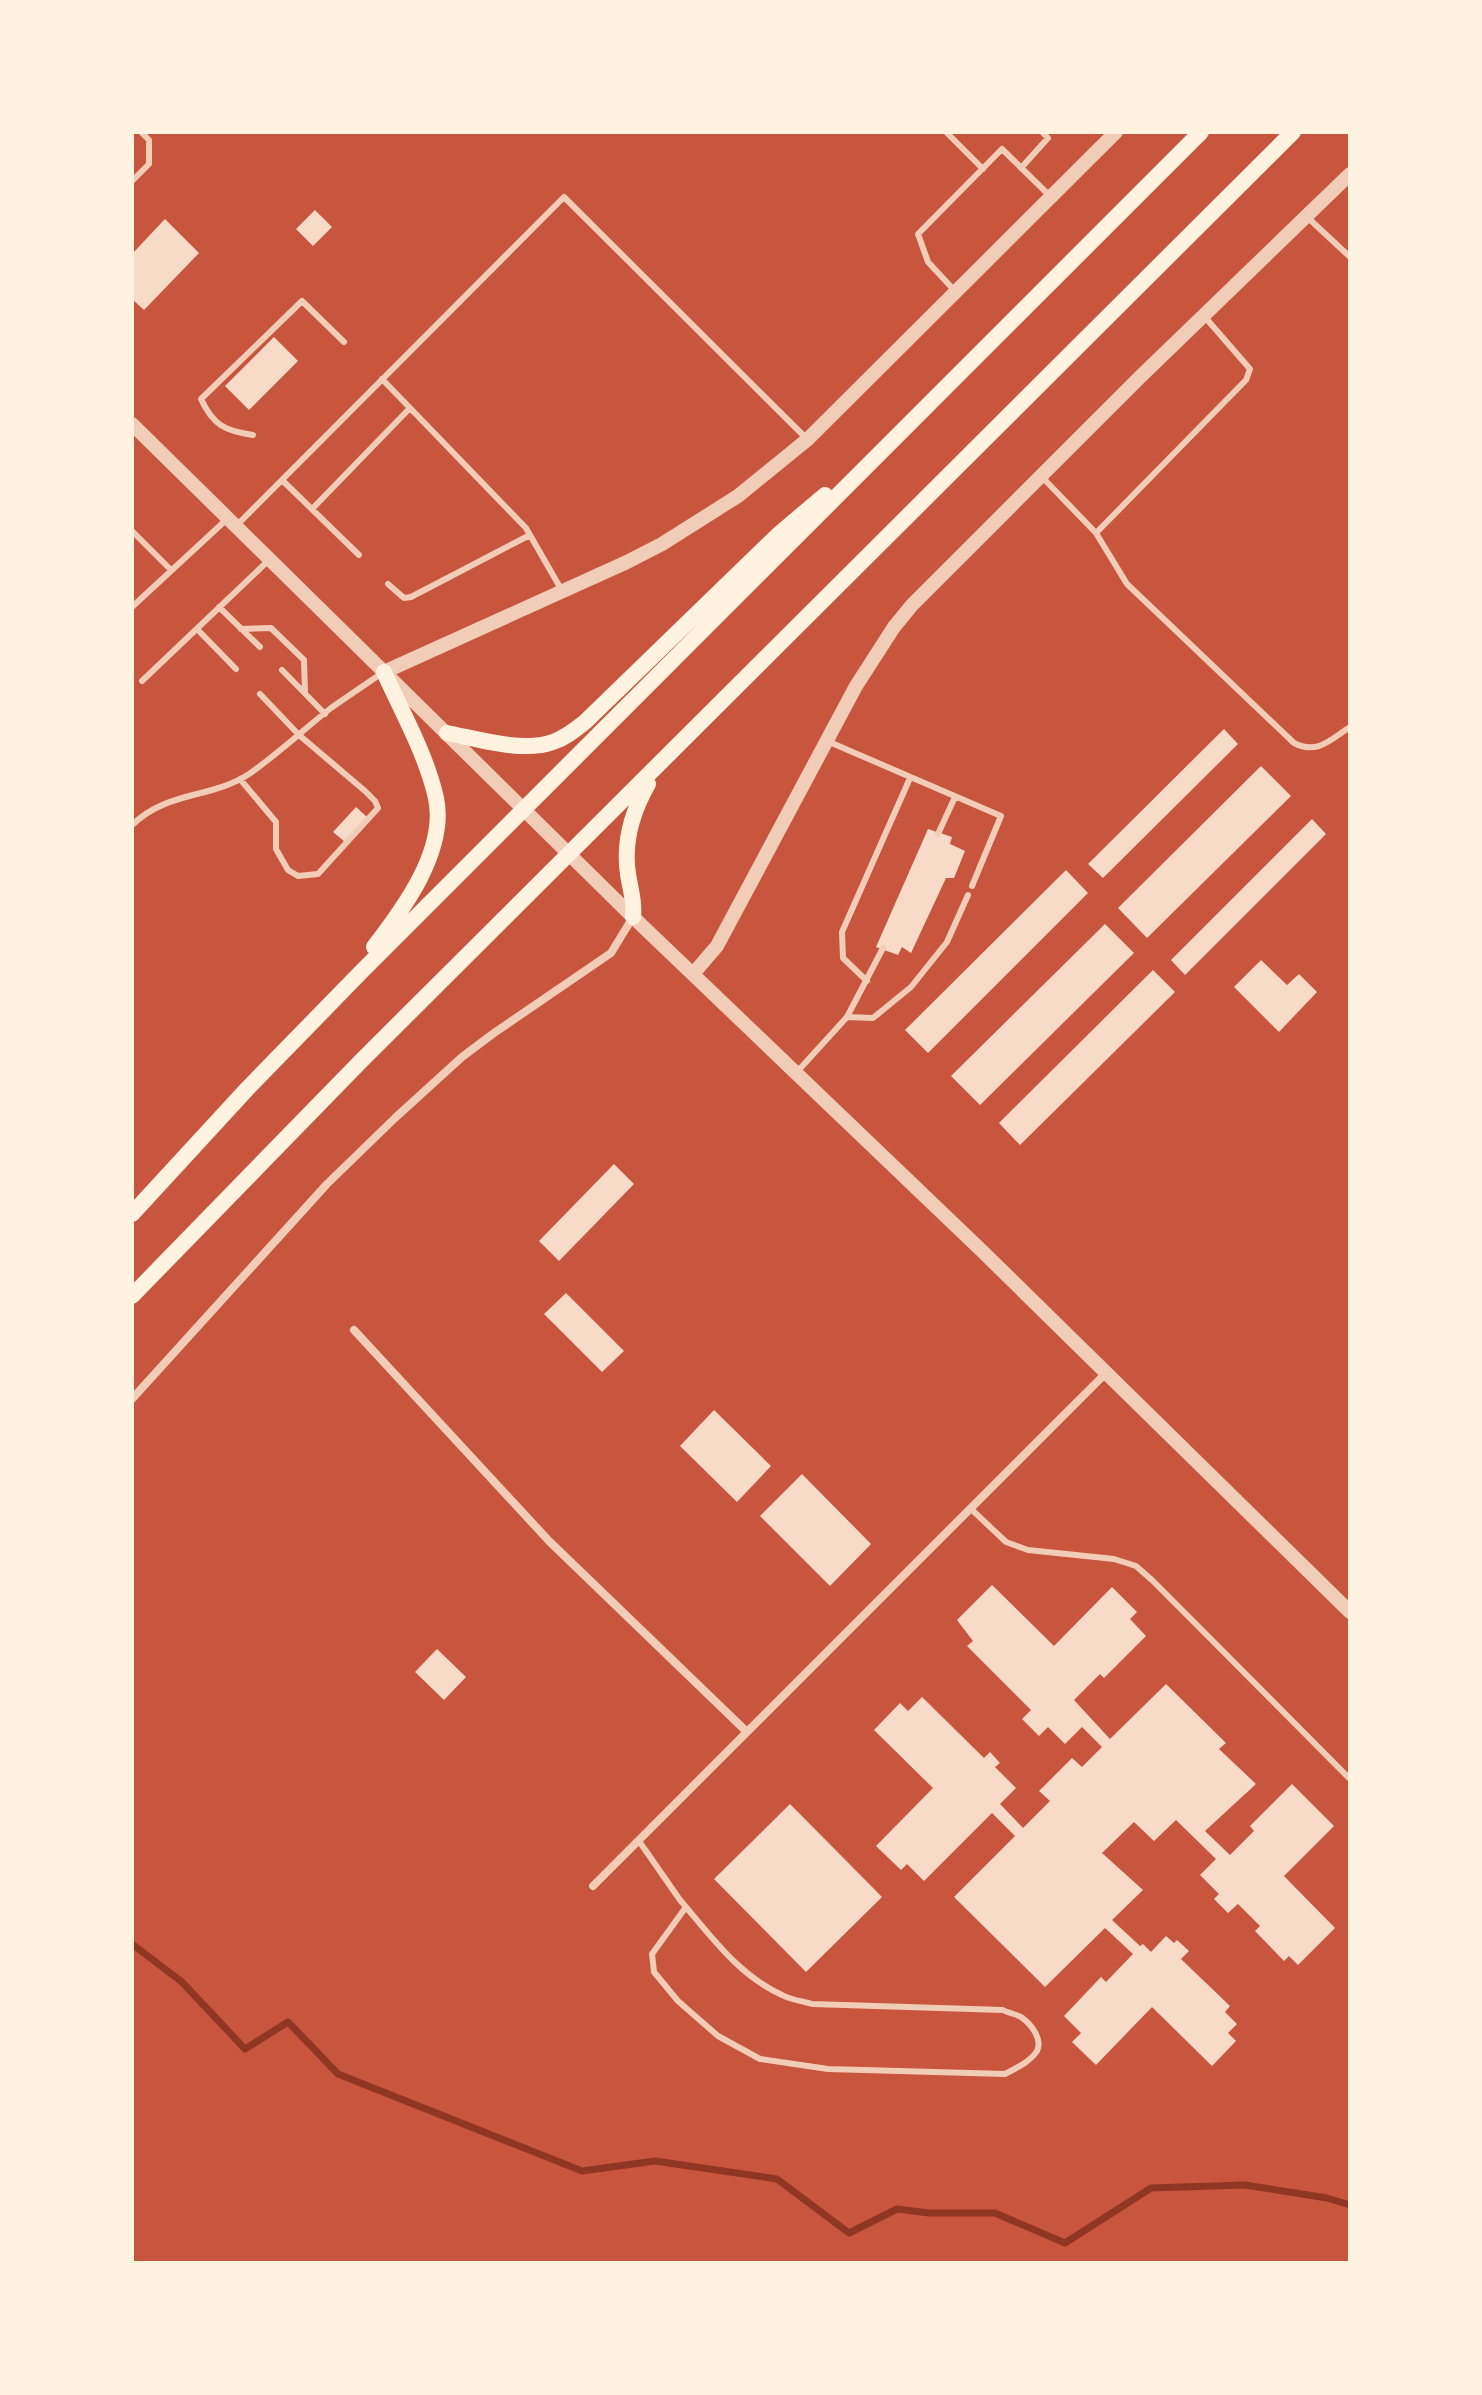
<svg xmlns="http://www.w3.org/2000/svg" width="1482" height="2395" font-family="Ubuntu,sans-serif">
<rect width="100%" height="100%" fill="#c8553d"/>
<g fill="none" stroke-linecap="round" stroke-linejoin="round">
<path stroke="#8f3625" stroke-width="7" d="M132 1944 182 1982 245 2049 288 2022 338 2074 582 2171 655 2161 777 2179 849 2233 897 2209 929 2213H995L1065 2243 1151 2188 1245 2185 1327 2198 1350 2205"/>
</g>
<path fill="#f7dbc8" d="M315 210 332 227 313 246 296 229Z
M165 219 199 253 144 310 132 299V254Z
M274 337 298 361 249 410 225 386Z
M1224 729 1238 744 1103 878 1088 864Z
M1261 766 1291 796 1147 938 1118 908Z
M356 807 367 817 345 842 333 832Z
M1312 819 1326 834 1185 975 1171 960Z
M928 829 952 837 950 844 965 851 954 878H946L911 953 902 947 898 955 876 947Z
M1066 870 1088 893 928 1053 905 1030Z
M1105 924 1134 953 980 1105 951 1076Z
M1261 960 1287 985 1299 974 1317 992 1279 1032 1234 987Z
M1153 970 1175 992 1020 1145 999 1123Z
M614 1164 634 1184 559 1261 539 1241Z
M566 1293 624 1351 602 1372 544 1314Z
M714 1410 771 1466 737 1502 680 1446Z
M802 1474 871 1544 830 1586 760 1516Z
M992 1585 1054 1646 1112 1587 1137 1612 1130 1619 1146 1636 1104 1678 1100 1674 1074 1700 1110 1739 1166 1684 1226 1743 1219 1749 1256 1784 1205 1831 1230 1855 1254 1831 1250 1826 1292 1784 1334 1826 1284 1876 1335 1928 1298 1965 1289 1956 1284 1961 1255 1931 1260 1926 1238 1904 1228 1913 1214 1899 1219 1894 1200 1875 1216 1859 1176 1820 1154 1841 1134 1822 1102 1853 1143 1890 1112 1920 1140 1946 1143 1944 1151 1952 1166 1936 1174 1943 1177 1940 1189 1951 1181 1959 1230 2006 1225 2012 1237 2024 1228 2033 1236 2041 1212 2066 1152 2007 1096 2065 1072 2042 1081 2033 1064 2016 1101 1977 1106 1982 1133 1954 1105 1928 1045 1987 954 1897 1015 1836 992 1813 924 1881 907 1864 901 1870 876 1846 933 1788 874 1730 900 1703 908 1711 922 1697 984 1758 990 1752 1000 1763 995 1767 1016 1788 1000 1804 1023 1828 1050 1801 1039 1791 1072 1758 1082 1767 1102 1747 1082 1727 1065 1744 1048 1727 1039 1736 1022 1719 1031 1710 967 1646 973 1641 957 1620Z
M437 1649 466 1677 444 1700 415 1672Z
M790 1804 882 1897 806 1972 714 1879Z"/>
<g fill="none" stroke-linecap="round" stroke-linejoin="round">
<path stroke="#f1ccb7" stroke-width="6" d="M946 132 983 169
M1021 168 1048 138 1042 132
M132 181 149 164V140L141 132
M1306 216 1350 257
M954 290 928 262 918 234 1002 149 1051 197
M382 379 526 528 561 589
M253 435C225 431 213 425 201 399L302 301 344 342
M1043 478 1096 533 1246 380 1250 369 1204 316
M282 480 359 555
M312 509 410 408
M236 526 564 197 807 439
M132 531 171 570
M1096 533 1127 584 1294 743C1317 755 1330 740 1350 727
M388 584 404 598 411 597 530 535
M132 607 226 520
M219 607 260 647
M197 629 236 669
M241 629 271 628 304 660 305 693
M282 670 325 714
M142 681 270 559
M827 741 1001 816 972 886
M240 779 276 822V849L288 870 298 876 318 874 378 808 375 801 365 791 299 735 260 694
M132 825C169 790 211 799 249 774 278 754 304 729 331 708 348 696 365 685 382 673
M938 834 955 797
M867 981 843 958 842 932 910 778
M847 1017 873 1018 911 987 947 942 968 895
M796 1073 847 1017 883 948
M970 1508 1006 1542 1028 1550 1114 1559 1136 1566 1153 1581 1350 1779
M639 1841 680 1900C710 1935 738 1975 782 1995 791 2000 802 2001 812 2004L1003 2010C1008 2013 1016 2014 1021 2017 1031 2024 1043 2039 1037 2051 1030 2062 1016 2068 1005 2074L828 2069 760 2059 718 2036 678 2001 654 1972 652 1954 686 1907"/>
<path stroke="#f1ccb7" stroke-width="8" d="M354 1330 549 1541 747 1732
M132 1399 327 1184 395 1118 462 1057 494 1033 611 953 633 917
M593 1886 1106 1373"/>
<path stroke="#f1ccb7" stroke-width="14" d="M132 424 633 917 981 1250 1350 1612
M384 672 627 562 662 544 738 496 808 439 1116 132
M693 974 717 946 856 686 894 627 912 605 1139 378 1350 174"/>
<path stroke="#fff3e0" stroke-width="16" d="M447 733C478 739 523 753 553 742 565 738 575 730 585 722L780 533 825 495
M633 917C635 902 630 888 628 874 623 841 632 812 648 784
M374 947C404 908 447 850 436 798 426 754 402 712 384 672
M132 1214 247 1089 361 972 1201 132
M132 1296 362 1060 1293 132"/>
</g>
<rect width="1482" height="2395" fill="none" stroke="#fff3e0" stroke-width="268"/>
</svg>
